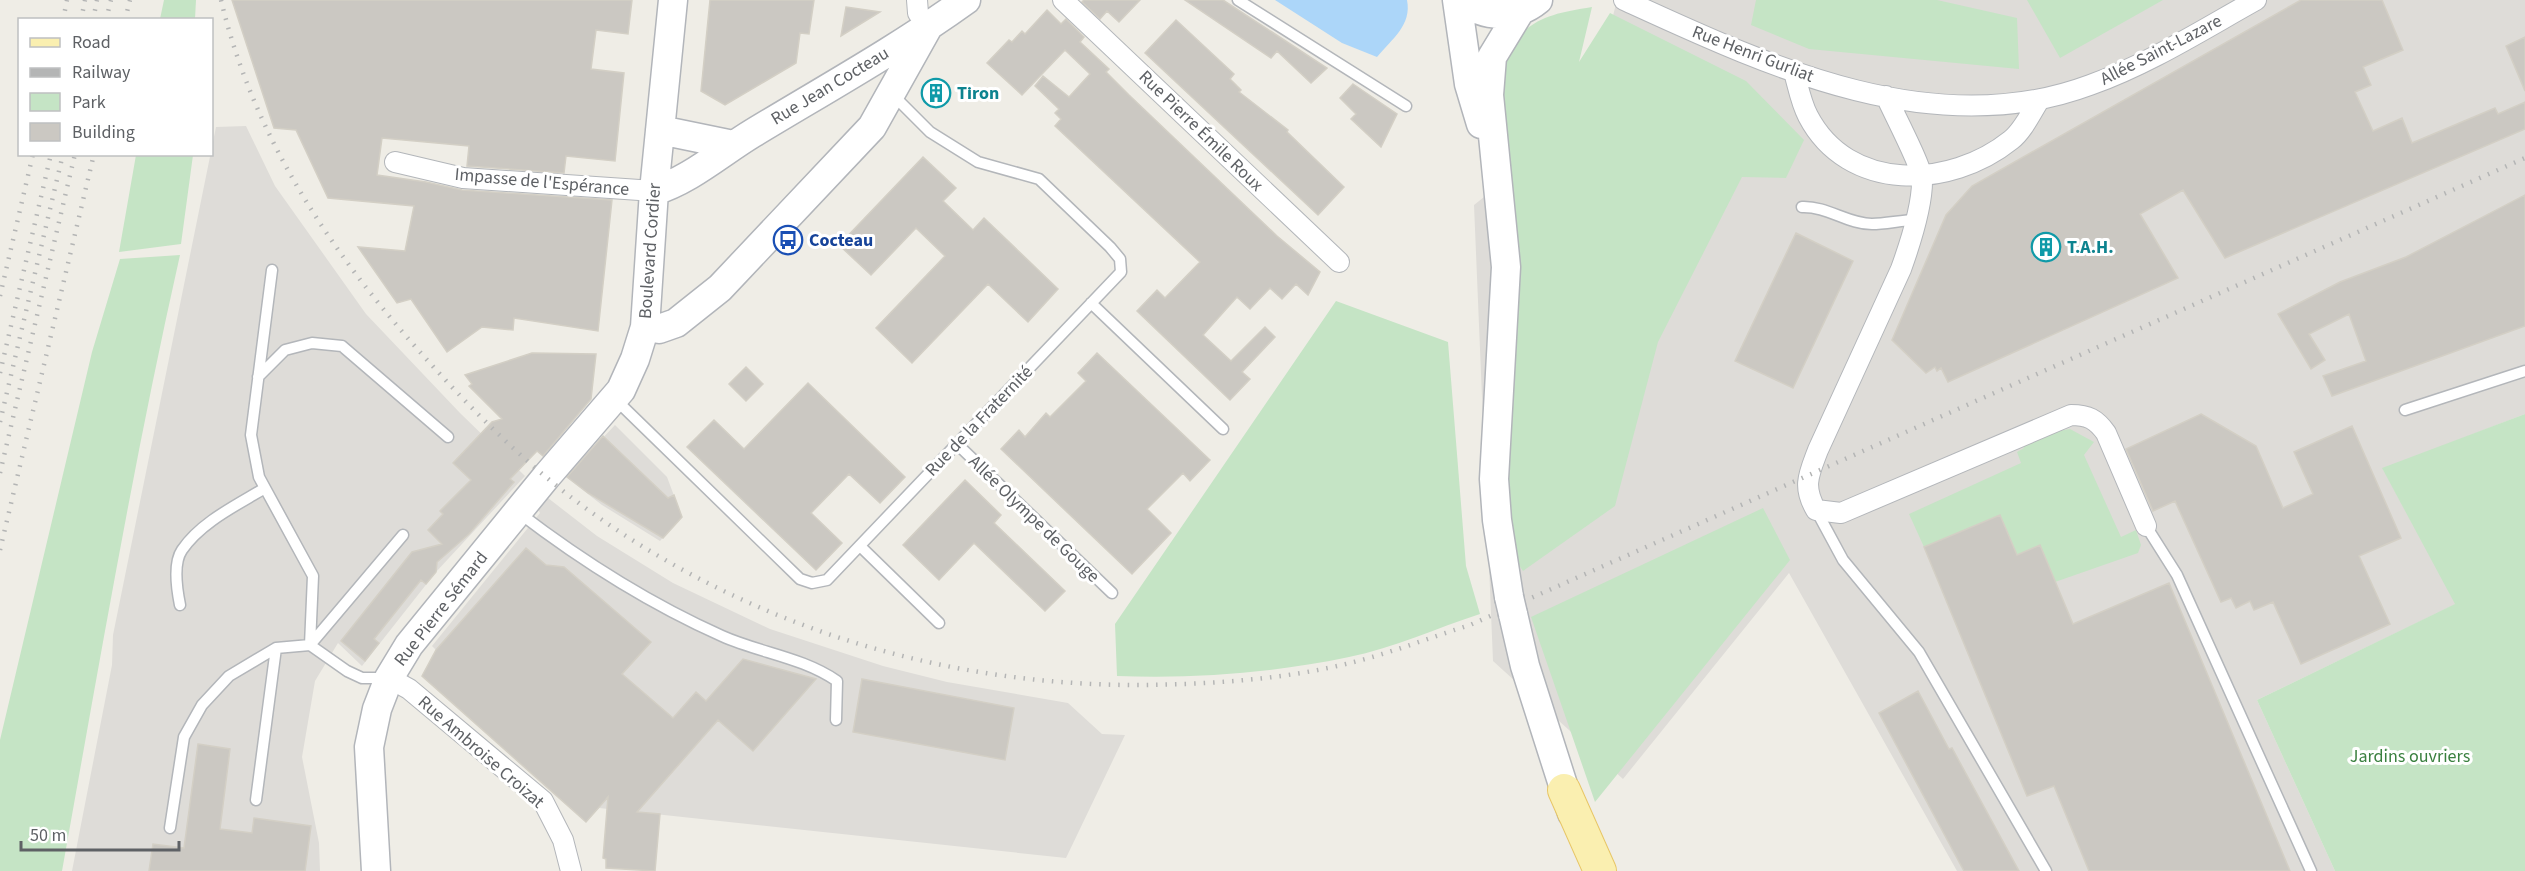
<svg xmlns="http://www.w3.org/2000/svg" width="2525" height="871" font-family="'Source Sans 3',sans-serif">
<rect width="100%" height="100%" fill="#efede6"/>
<path fill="#dedcd8" d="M1617 0H2525V414L2383 469 2456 604 2257 700 2335 871H1957L1789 573 1623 779 1493 661 1474 205 1588 114Z
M246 126 275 186 366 314 460 413 525 476 436 572 362 666 338 643 315 681 302 757 319 843 320 871H72L112 665 113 635 216 127Z
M615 425 667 477 682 517 660 541 602 505 566 477Z
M548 498 597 536 673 583 770 629 883 666 947 682 1068 703 1102 734 1125 735 1066 858 599 808 586 822 422 676 436 650 432 646 540 513 538 509Z"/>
<path fill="#c5e4c5" d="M164 0H196L195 19H160Z
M1756 0H1937L2017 18 2019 69 1809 49 1751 25Z
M2027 0H2163L2060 58Z
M1592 7 1579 62 1610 13 1746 81 1804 140 1786 178 1742 177 1658 342 1615 506 1523 571 1509 551 1500 62C1524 20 1547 14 1592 7Z
M136 155H193L181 244 119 252Z
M180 255C134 459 99 665 62 871H0V740L92 352 120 259Z
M1336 301 1448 342 1466 566 1480 614C1437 628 1393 648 1349 657 1273 673 1194 679 1117 676L1115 624Z
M2525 414V871H2335L2257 700 2455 604 2382 468Z
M2070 429 2094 442 2084 455 2121 537 2136 530 2141 545 2138 553 2055 582 2040 545 2017 555 2000 515 1924 547 1909 514 2021 463 2017 452 2024 448 2022 445 2052 432Z
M1763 508 1790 560 1595 802 1531 617Z"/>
<path fill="#acd6f9" d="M1275 0H1407C1412 25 1392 39 1377 57L1342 43Z"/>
<path fill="#cbc8c2" stroke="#d3cfc5" stroke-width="1.5" d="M232 0H632L628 34 596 30 591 69 624 73 615 161 566 156 564 173 467 166 469 146 382 138 377 175 426 182 462 190 612 200 598 331 514 318 513 330 482 327 447 352 411 299 397 303 358 247 405 251 414 206 328 198 296 130 274 128Z
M710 0H814L809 34 800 33 796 63 725 105 701 91Z
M1084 0H1140L1119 22 1107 11 1100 19 1082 2Z
M1185 0H1223L1327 68 1311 83 1277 51 1271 58Z
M2301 0H2382L2403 50 2363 67 2371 85 2355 92 2373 131 2402 118 2412 143 2495 108 2498 114 2525 102V129L2225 258 2183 190 2140 214 2178 278 1948 382 1941 368 1937 371 1935 367 1926 373 1892 340 1946 215 1972 186Z
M846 7 880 12 841 36Z
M1047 10 1061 24 1066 19 1084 37 1080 42 1109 69 1106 72 1129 95 1277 236 1320 272 1308 295 1296 284 1282 299 1270 288 1250 309 1237 297 1203 335 1231 361 1265 327 1275 337 1242 372 1250 379 1230 400 1137 311 1157 290 1165 298 1200 262 1055 126 1061 119 1055 113 1059 109 1035 86 1043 76 1069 97 1090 74 1065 50 1022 95 987 63 1009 40 1012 42 1022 31 1025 34Z
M1176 20 1234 74 1230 79 1241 90 1239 92 1288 130 1287 132 1344 187 1318 215 1145 53Z
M2525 37V91L2506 46Z
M1353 84 1397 114 1381 147 1351 119 1356 114 1340 98Z
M923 157 956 188 943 201 973 230 984 218 1058 289 1028 322 988 284 912 363 876 328 945 256 916 228 871 275 839 245Z
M2525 195V326L2332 396 2323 376 2366 361 2349 314 2309 334 2325 360 2311 369 2278 314 2340 282 2406 257Z
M1796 233 1853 261 1793 388 1735 361Z
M532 353 596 354 591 399 543 456 537 451 510 479 514 482 469 534 437 562 436 572 426 584 421 580 374 639 379 643 365 661 341 641 412 552 442 544 428 530 443 514 440 511 471 480 453 463 492 422 502 419 469 386 472 384 465 375Z
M1097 353 1210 460 1190 481 1183 473 1147 509 1171 533 1132 574 1001 449 1019 430 1025 437 1046 413 1050 417 1086 381 1078 373Z
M746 367 763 384 746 401 729 384Z
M808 383 905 477 880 503 849 474 811 513 842 543 816 570 687 447 714 420 744 449Z
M2201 414 2256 446 2283 508 2313 494 2294 452 2352 426 2401 538 2359 556 2390 624 2301 664 2273 602 2254 610 2250 601 2236 608 2231 598 2221 602 2175 501 2153 511 2126 449Z
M603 436 668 498 674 495 682 517 663 538 588 493 567 477Z
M965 480 1001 515 994 523 1065 591 1045 611 974 543 939 580 903 545Z
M2000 515 2017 555 2040 545 2073 624 2169 583 2290 871H2089L2054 786 2027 796 1924 547Z
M526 548 546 565 564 567 651 642 622 674 673 718 696 692 706 701 743 659 816 679 753 751 718 720 637 812 660 814 655 871 606 868V859L603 858 608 797 586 822 422 676 436 650Z
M862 679 1014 708 1005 760 853 732Z
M1918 691 1949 749 1952 748 2019 871H1964L1879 713Z
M198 744 230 749 220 829 252 833 254 818 311 826 305 871H149L153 844 184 848Z"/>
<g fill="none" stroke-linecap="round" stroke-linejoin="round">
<g stroke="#b3b6ba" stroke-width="13">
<path id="lane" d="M1238 0 1406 106
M1802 207C1827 206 1848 224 1872 224 1886 224 1902 220 1916 220
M272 270 251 435 259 477 313 576 310 645 403 535
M1091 303 1223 429
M258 377 285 350 312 343 342 346 448 437
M615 399 800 579 812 583 827 580 1121 272 1120 259 1110 247 1039 179 978 162 930 132 891 93
M2405 410 2525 371
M957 444 1112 593
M1816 510 1843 560 1919 652 2046 871
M518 512C582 561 648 603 722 636 760 653 802 657 837 681L836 720
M2146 526 2177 575 2311 871
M860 546 939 623
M180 605C177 590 173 563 182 550 201 522 237 505 265 488
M256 800 276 648
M170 828 184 737 202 705 229 676 276 648 310 645 347 671 362 678H388"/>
</g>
<g stroke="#b3b6ba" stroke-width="22">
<path id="street" d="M917 0 918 13 928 27
M1063 0 1339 262
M1624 0C1766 65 1932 144 2090 85 2149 64 2202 30 2256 0
M1794 72C1798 86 1801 103 1808 116 1848 193 1950 189 2011 140 2023 131 2032 111 2040 99
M1886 96C1893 112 1921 165 1922 178 1923 204 1910 244 1901 269L1818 450C1809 474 1802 486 1816 510L1841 513 2071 415C2088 415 2096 419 2106 433L2146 526
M395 162 463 178 654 191
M389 678 409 689 543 801 563 840 571 871"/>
</g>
<g stroke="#b2b5ba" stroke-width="31">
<path id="secondary" d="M1457 0 1469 84 1481 124
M1463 0C1485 19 1516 18 1538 0
M660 130 733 145
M654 191C690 180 720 153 753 133 824 90 898 49 966 0
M645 327 659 329 676 323 720 288 872 127 928 27
M1509 597 1497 520 1494 479 1506 267 1489 95 1492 57 1520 11
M1513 614 1525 666 1572 813
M376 871 369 747 377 709 389 678 409 645 546 477 621 390 635 359 645 327 654 191 673 0"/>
</g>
<g stroke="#e8c666" stroke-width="34">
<path id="primary" d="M1564 790 1600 871"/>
</g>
<use href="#lane" stroke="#fff" stroke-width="10"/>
<use href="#street" stroke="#fff" stroke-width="20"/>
<use href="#secondary" stroke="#fff" stroke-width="28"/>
<use href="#primary" stroke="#faefb0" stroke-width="32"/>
<path stroke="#b4b5b5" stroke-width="4.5" stroke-dasharray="1.5 8" stroke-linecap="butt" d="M221 0C253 135 329 250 420 352 469 407 521 460 580 504 743 625 944 687 1147 685 1213 684 1286 679 1350 663 1391 653 1431 637 1470 625L2525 158
M63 20 67 0
M81 20 85 0
M93 20 97 0
M106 20 111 0
M125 20 130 0
M0 296 33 154
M0 373 51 154
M0 422 63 154
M0 473 75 154
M0 550 94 154"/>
<g stroke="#b2b5ba" stroke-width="31" stroke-linecap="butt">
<path id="secondary-bridge" d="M1509 597 1513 614"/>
</g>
<use href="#secondary-bridge" stroke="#fff" stroke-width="28"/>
</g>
<defs>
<g id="building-ring" transform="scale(1.5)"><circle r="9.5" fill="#fff" stroke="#0f9aa8" stroke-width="1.5"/><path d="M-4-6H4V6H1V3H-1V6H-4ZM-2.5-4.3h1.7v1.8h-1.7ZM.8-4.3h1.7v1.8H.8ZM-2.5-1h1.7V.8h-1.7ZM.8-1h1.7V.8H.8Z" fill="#0f9aa8"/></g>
<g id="bus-ring" transform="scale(1.5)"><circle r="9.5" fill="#fff" stroke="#1a4fb4" stroke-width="1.5"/><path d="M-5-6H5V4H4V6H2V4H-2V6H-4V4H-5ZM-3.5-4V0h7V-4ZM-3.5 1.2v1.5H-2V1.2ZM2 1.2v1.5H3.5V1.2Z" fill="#1a4fb4"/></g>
</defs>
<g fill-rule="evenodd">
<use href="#building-ring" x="936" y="93"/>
<use href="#bus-ring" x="788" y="240"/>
<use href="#building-ring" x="2046" y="247"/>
</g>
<g text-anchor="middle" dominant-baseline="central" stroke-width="6" stroke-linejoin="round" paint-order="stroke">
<g font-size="18" fill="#5e6165" stroke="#fff">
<text transform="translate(2161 50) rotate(-27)">Allée Saint-Lazare</text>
<text transform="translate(1753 54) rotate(21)">Rue Henri Gurliat</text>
<text transform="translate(830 86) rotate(-31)">Rue Jean Cocteau</text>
<text transform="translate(1201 131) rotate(44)">Rue Pierre Émile Roux</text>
<text transform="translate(542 182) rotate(5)">Impasse de l'Espérance</text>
<text transform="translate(650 251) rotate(-86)">Boulevard Cordier</text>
<text transform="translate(979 421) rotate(-46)">Rue de la Fraternité</text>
<text transform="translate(1034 519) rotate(44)">Allée Olympe de Gouge</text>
<text transform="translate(441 609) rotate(-52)">Rue Pierre Sémard</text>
<text transform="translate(481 752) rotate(41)">Rue Ambroise Croizat</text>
</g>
<g font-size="18" font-weight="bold" fill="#0d838f" stroke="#fff" text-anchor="start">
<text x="957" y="93">Tiron</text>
<text x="2067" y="247">T.A.H.</text>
</g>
<g font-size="18" font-weight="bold" fill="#164399" stroke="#fff" text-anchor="start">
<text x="809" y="240">Cocteau</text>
</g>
<g font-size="18" fill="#3a803f" stroke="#fff">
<text x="2410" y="756">Jardins ouvriers</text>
</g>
</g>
<rect x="18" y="18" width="195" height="138" fill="#ffffff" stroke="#bfc0c1" stroke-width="1.5"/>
<rect x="30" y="38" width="30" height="9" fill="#faefb0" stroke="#bfc0c1" stroke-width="1.5"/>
<text x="72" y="48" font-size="18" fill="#5e6165">Road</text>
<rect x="30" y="68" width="30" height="9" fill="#b4b5b5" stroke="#bfc0c1" stroke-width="1.5"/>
<text x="72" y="78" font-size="18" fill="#5e6165">Railway</text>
<rect x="30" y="93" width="30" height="18" fill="#c5e4c5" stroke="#bfc0c1" stroke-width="1.5"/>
<text x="72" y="108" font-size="18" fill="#5e6165">Park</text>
<rect x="30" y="123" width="30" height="18" fill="#cbc8c2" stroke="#bfc0c1" stroke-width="1.5"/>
<text x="72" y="138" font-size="18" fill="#5e6165">Building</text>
<path d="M21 841v9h158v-9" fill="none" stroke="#5e6165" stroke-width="3"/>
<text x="30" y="841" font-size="18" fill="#5e6165" stroke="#ffffff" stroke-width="4.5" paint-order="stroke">50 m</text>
</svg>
